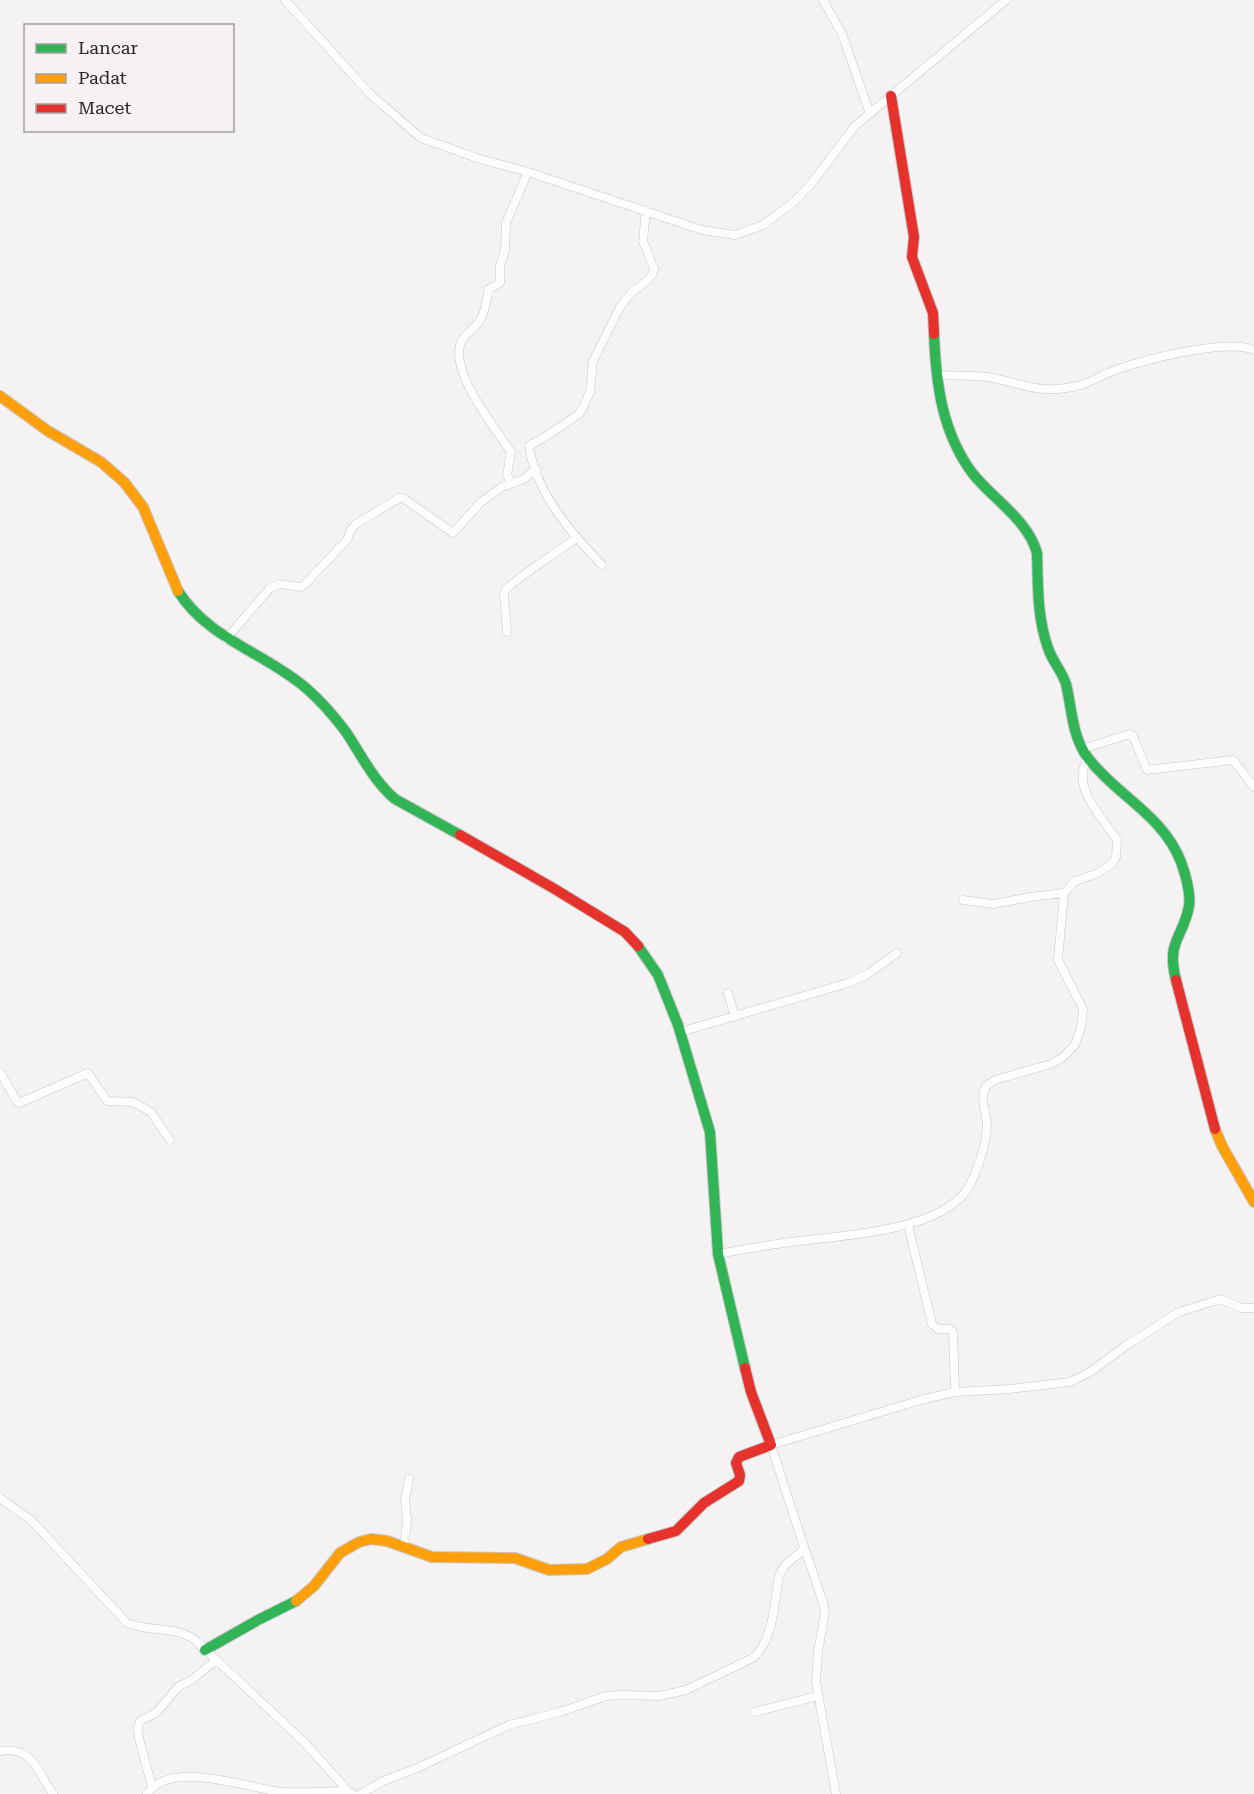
<svg xmlns="http://www.w3.org/2000/svg" width="1254" height="1794" font-family="'Roboto Serif',serif">
<rect width="100%" height="100%" fill="#f5f2f3"/>
<g fill="none" stroke-linecap="round" stroke-linejoin="round">
<g stroke="#c8c6c6" stroke-width="9">
<path id="street" d="M285 0 370 94 421 138 480 159 528 172 702 230 735 235 763 225 795 201 811 184 855 126 1006 0
M823 0 842 34 870 114
M936 375C953 376 970 375 987 377 1023 383 1038 395 1077 386 1090 383 1102 375 1115 370 1144 360 1226 338 1254 350
M511 483 507 475 511 452C495 428 452 375 460 345 463 334 474 330 480 320 486 312 486 299 489 289L500 283V266L505 250 506 223 528 172
M602 565C571 533 536 493 529 446L548 435 579 414 583 408 590 392 593 361 620 307 631 293 648 280 652 275 654 269 643 241 646 211
M507 632 504 594 505 590C527 570 553 556 576 538
M226 639 270 588 279 584 301 587 304 585 347 540 350 531 356 524 399 498H403L453 533 481 502 502 487 524 479 536 469
M1082 749 1130 734 1133 736 1147 770 1233 760 1254 787
M963 900 994 904 1030 897 1064 893
M728 993 735 1017
M680 1032 848 983 868 974 897 953
M0 1072 16 1100 19 1103 88 1073 107 1101 133 1102 151 1112 170 1140
M908 1225 932 1324 938 1329H950L953 1332 955 1392
M718 1254C745 1249 772 1244 799 1241 845 1235 948 1231 971 1183 979 1165 986 1146 987 1126 987 1113 979 1099 986 1086L995 1080 1051 1064 1062 1058 1075 1045 1081 1028 1083 1009 1058 960 1064 893 1075 881 1096 874 1112 864 1116 857 1117 840C1102 817 1070 787 1088 758
M0 1498 31 1520 127 1623C148 1632 175 1626 194 1639L305 1743 348 1791 354 1794
M404 1547 407 1520 405 1499 409 1479
M804 1547 822 1599 825 1612 818 1652 816 1682 836 1794
M755 1712 818 1696
M0 1751C33 1745 38 1773 53 1794
M152 1787 139 1738 138 1727 140 1721 156 1713 178 1687 193 1679 216 1660
M147 1794C172 1758 248 1789 283 1792 305 1793 327 1791 348 1791
M361 1794 383 1781 415 1769 509 1725 560 1712 606 1696 622 1695 659 1696 686 1690 753 1658C774 1639 774 1603 779 1576 787 1556 797 1561 804 1547L771 1445 924 1399 955 1392 1010 1389 1070 1382 1090 1372 1127 1345 1179 1312 1221 1299 1241 1308H1254"/>
</g>
<g stroke="#c8c6c6" stroke-width="12">
<path id="fast" d="M934 334C936 384 942 433 973 474 994 500 1028 520 1037 553 1038 585 1037 617 1048 648 1052 661 1062 671 1066 684 1072 709 1072 737 1088 758 1117 796 1163 815 1181 862 1186 876 1191 892 1189 906 1183 939 1166 940 1176 980
M178 591C208 639 264 652 306 688 321 701 334 716 346 732 362 756 373 780 395 799L460 835
M638 946 658 975 678 1025 710 1132 718 1254 745 1368
M205 1650 258 1620 296 1601"/>
</g>
<g stroke="#c8c6c6" stroke-width="12">
<path id="slow" d="M0 396 48 431 101 462 124 482 143 507 178 591
M1215 1129 1222 1146 1254 1202
M296 1601 314 1586 340 1553 359 1542 371 1539 387 1541 432 1557 515 1558 549 1570 587 1569 607 1559 621 1547 648 1539"/>
</g>
<g stroke="#c8c6c6" stroke-width="12">
<path id="jam" d="M891 96 914 237 912 257 933 313 934 334
M460 835 553 888 625 932 638 946
M1176 980 1215 1129
M648 1539 676 1531 704 1503 739 1481 740 1475 736 1463 739 1457 771 1445 751 1392 745 1368"/>
</g>
<use href="#street" stroke="#fefdfd" stroke-width="8"/>
<use href="#fast" stroke="#30b455" stroke-width="10"/>
<use href="#slow" stroke="#ff9f0a" stroke-width="10"/>
<use href="#jam" stroke="#e5322d" stroke-width="10"/>
</g>
<rect x="24" y="24" width="210" height="108" fill="#f6f1f2" stroke="#a4a0a1" stroke-width="1.5"/>
<rect x="36" y="44" width="30" height="9" fill="#30b455" stroke="#a4a0a1" stroke-width="1.5"/>
<text x="78" y="54" font-size="18" fill="#292727">Lancar</text>
<rect x="36" y="74" width="30" height="9" fill="#ff9f0a" stroke="#a4a0a1" stroke-width="1.5"/>
<text x="78" y="84" font-size="18" fill="#292727">Padat</text>
<rect x="36" y="104" width="30" height="9" fill="#e5322d" stroke="#a4a0a1" stroke-width="1.5"/>
<text x="78" y="114" font-size="18" fill="#292727">Macet</text>
</svg>
